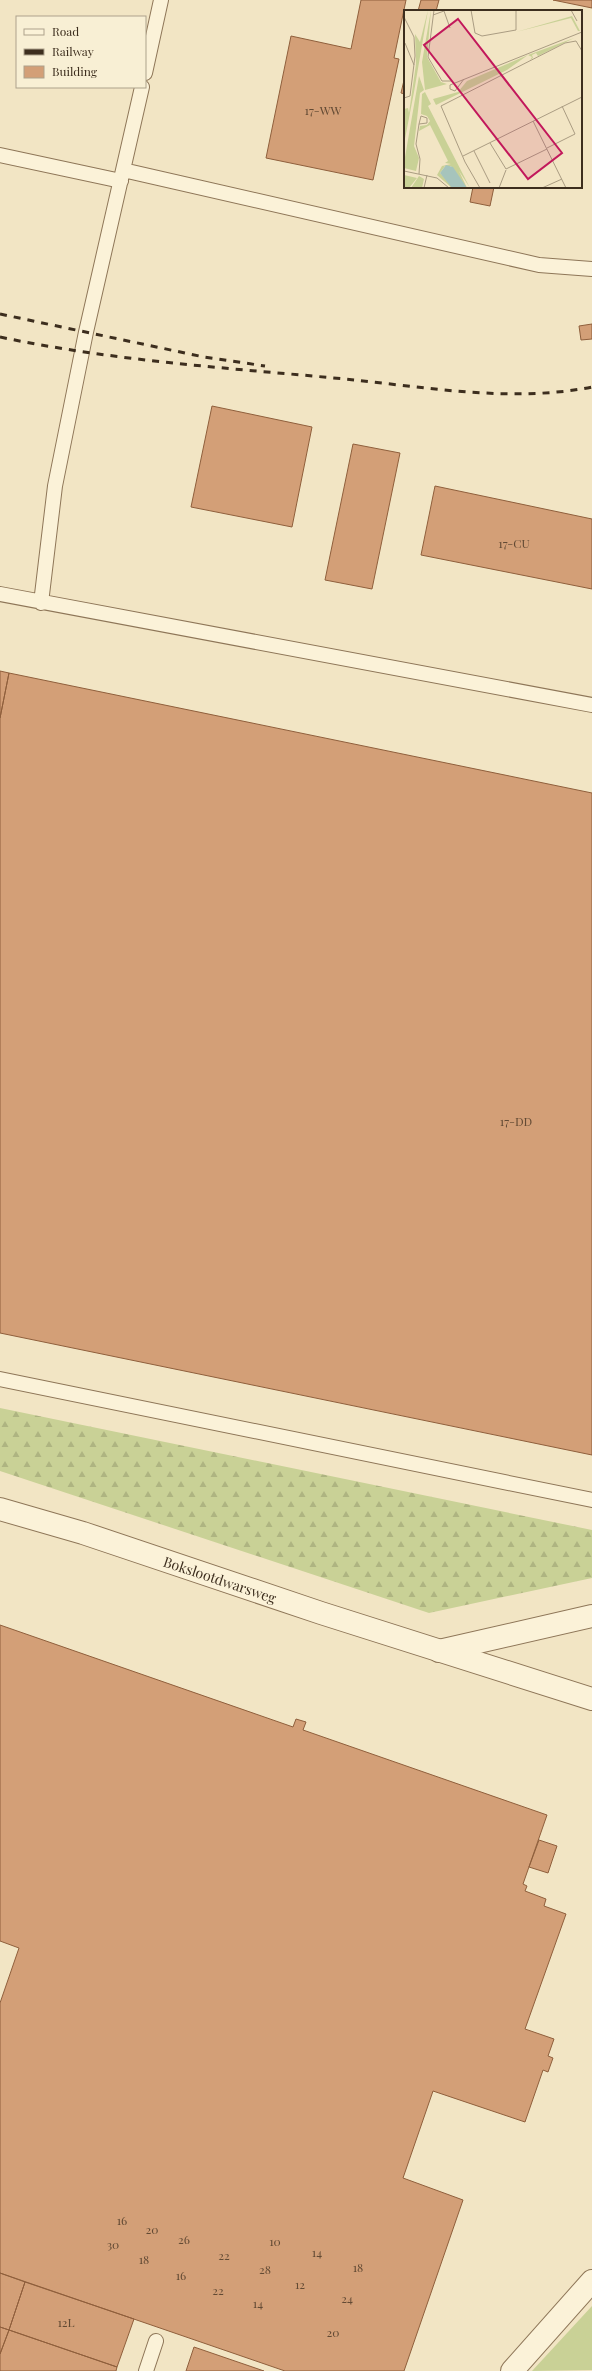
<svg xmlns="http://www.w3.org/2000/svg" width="592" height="2371" font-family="'Playfair Display',serif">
<defs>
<pattern id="forest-firs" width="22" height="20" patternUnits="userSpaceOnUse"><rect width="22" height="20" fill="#c9d196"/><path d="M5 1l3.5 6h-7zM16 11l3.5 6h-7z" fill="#aeb481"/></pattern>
</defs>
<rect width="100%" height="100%" fill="#f2e5c4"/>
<path fill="#c9d196" d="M592 2306V2370L532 2371Z"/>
<path fill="url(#forest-firs)" d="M0 1408 592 1530V1578L429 1613 0 1471Z"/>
<path fill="#d39f77" stroke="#8f5f3c" d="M361 0H406L394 58 399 59 373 180 266 158 291 36 351 49Z
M421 0H439L436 11H418Z
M553 0H592V8Z
M405 76V94L401 93Z
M473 187H494L490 206 470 202Z
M592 324V339L581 340 579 326Z
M212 406 312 427 292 527 191 507Z
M353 444 400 453 372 589 325 580Z
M435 486 592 519V589L421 555Z
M0 671 9 673 0 718Z
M9 673 592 793V1455L0 1333V718Z
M0 1625 293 1727 296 1719 306 1722 303 1730 547 1815 523 1884 527 1886 525 1891 546 1899 544 1906 566 1914 525 2029 554 2039 548 2056 553 2058 548 2072 543 2070 525 2122 433 2091 403 2178 463 2200 404 2371H285L0 2273V2003L19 1948 0 1941Z
M539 1840 557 1846 548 1873 529 1867Z
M0 2273 25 2282 9 2330 0 2327Z
M25 2282 134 2319 117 2367 9 2330Z
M0 2327 9 2330 0 2354Z
M9 2330 117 2367 116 2371H0V2354Z
M194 2347 264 2371H186Z"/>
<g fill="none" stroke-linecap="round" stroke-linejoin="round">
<g stroke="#8e7658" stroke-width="16">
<path id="service" d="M145 73 161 0
M0 155 121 181
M123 170 539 265 592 269
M0 594 592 705
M41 603 55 486 86 332 142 87
M0 1379 592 1500
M146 2371 156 2341"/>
</g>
<g stroke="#8e7658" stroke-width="24">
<g id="minor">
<path id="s1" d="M0 1509 83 1533 321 1613 592 1699"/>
<path d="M439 1651 592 1616"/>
<path d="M512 2371 592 2281"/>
</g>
</g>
<use href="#service" stroke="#fbf2d8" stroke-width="14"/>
<use href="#minor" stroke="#fbf2d8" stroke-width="22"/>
<path stroke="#3d2e1e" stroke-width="3" stroke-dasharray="7 7" stroke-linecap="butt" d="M0 314 204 357 265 366
M0 337C114 361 229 368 345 379 425 387 512 403 592 387"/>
</g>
<g text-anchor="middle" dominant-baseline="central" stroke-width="3" stroke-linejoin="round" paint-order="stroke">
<g font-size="12" fill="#624a34">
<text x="323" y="110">17-WW</text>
<text x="514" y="543">17-CU</text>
<text x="516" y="1121">17-DD</text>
<text x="122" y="2220">16</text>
<text x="152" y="2229">20</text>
<text x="184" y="2239">26</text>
<text x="275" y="2241">10</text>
<text x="113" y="2244">30</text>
<text x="317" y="2252">14</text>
<text x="224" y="2255">22</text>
<text x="144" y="2259">18</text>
<text x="358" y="2267">18</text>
<text x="265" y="2269">28</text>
<text x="181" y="2275">16</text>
<text x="300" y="2284">12</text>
<text x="218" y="2290">22</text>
<text x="347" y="2298">24</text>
<text x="258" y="2303">14</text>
<text x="66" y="2322">12L</text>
<text x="333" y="2332">20</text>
</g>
<g font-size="14" fill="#3d2e1e" stroke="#f8efd4">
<text stroke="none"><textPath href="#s1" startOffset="231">Bokslootdwarsweg</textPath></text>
</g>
</g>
<g transform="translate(404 10)">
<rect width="178" height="178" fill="#f2e5c4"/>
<path d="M24 0 10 82 0 134V99L4 98 5 103 12 54 11 24 16 32ZM27 0 23 47 37 72 43 74 21 80 18 52ZM15 66 20 80 16 83 10 136 15 148 12 161 0 158V153ZM21 82 27 94 24 96 66 178 55 161 63 178 56 171 47 156H41L36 163 46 173 48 178 33 165 38 156 47 154 41 153 44 151 26 115 15 121 16 116 23 115 26 111 23 106 17 104 18 84ZM0 165 13 168 5 178H0ZM15 166 20 169 18 178H7Z" fill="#c9d196"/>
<path d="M168 6 176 21H174L167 8 112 22ZM170 28 134 46 132 43 128 45 129 48 126 50 128 47 124 45 103 60 32 95 29 89 54 82 63 71 124 45Z" fill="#c9d196"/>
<path d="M42 155 49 157 63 178H48L36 163Z" fill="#a6c4bc"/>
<path fill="none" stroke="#aa9c82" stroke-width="1" d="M30 0 24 47 38 71H48M67 0 71 23 78 26 112 20V0M167 0 173 11M29 5 40 1 46 18M0 7 10 27 11 46 6 86 0 88M1 33 10 55M60 69 51 81 46 79V75L178 22M129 111 162 178M86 133 102 159 143 139M143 138 171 124 158 96M70 141 86 173M59 146 178 87M0 161 33 168 45 178M15 164 16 149 12 134 15 114 17 106 23 108V113L15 114M20 178 23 165M76 178 61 152 37 96 161 33 172 31 178 41M95 178 102 160M138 178 158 169"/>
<path fill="#c2185b" fill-opacity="0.15" stroke="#c2185b" stroke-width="2" d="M54 9 158 143 124 169 20 35Z"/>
<rect width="178" height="178" fill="none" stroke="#3d2e1e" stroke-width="2"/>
</g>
<rect x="16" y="16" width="130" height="72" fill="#f8efd4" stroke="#ada28b"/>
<rect x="24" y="29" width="20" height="6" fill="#fbf2d8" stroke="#ada28b"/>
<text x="52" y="36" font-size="12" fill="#3d2e1e">Road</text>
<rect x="24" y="49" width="20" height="6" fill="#3d2e1e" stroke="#ada28b"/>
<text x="52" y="56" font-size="12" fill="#3d2e1e">Railway</text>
<rect x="24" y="66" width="20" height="12" fill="#d39f77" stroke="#ada28b"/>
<text x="52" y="76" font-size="12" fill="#3d2e1e">Building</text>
</svg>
